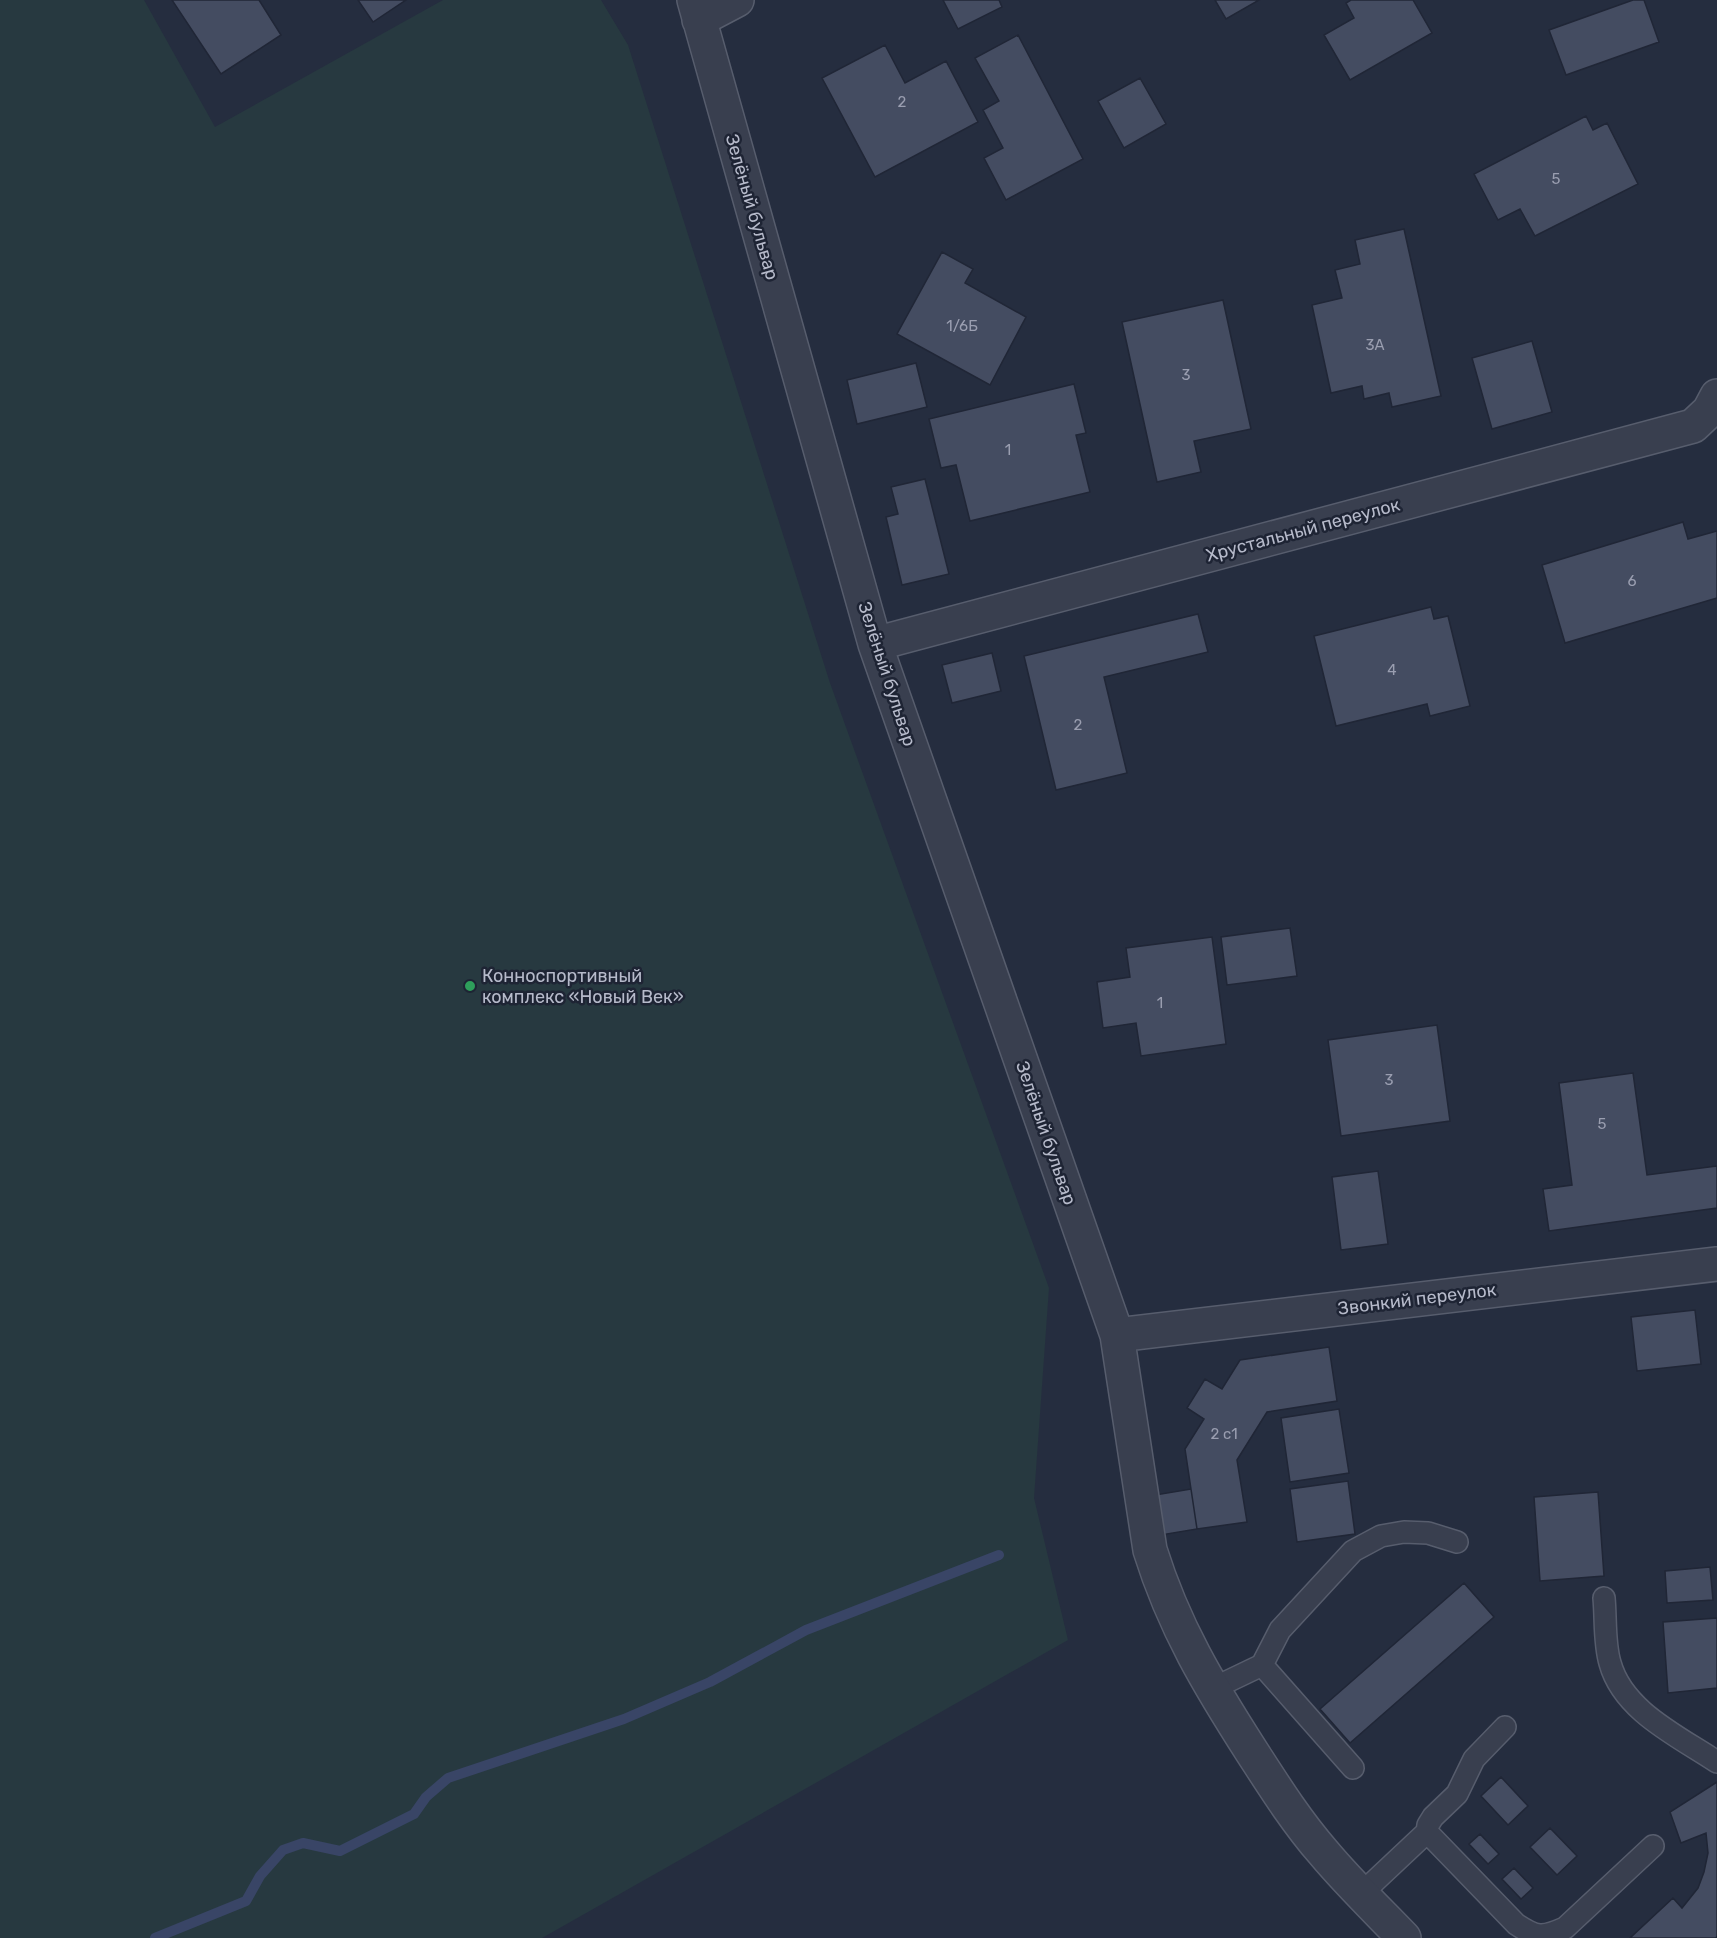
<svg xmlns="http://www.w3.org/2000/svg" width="1717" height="1938" font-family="Rubik,sans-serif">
<rect width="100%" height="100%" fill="#252d3f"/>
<path fill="#273940" d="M0 0H144L215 127 443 0H601L628 45 830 683 1049 1288 1034 1498 1068 1640 542 1938H0Z"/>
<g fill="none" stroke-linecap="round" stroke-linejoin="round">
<path stroke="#394566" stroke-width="10" d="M155 1938 246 1901 260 1876 283 1850 303 1843 340 1851 414 1814 426 1797 448 1778 624 1719 710 1682 806 1630 999 1555"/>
</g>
<path fill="#444c61" stroke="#202636" stroke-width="1.5" d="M172 0H259L281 35 221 74Z
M358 0H406L373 22Z
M943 0H999L1002 7 958 29Z
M1215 0H1259L1226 19Z
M1351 0H1413L1432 33 1350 80 1324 35 1354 18 1346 3Z
M1633 0H1644L1659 42 1566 75 1549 30Z
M1018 35 1083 159 1006 200 984 158 1003 148 983 110 999 101 975 58Z
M885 45 905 83 946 61 978 122 875 177 822 78Z
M1140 78 1166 124 1124 148 1098 101Z
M1586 116 1593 130 1607 123 1638 184 1535 236 1520 209 1498 220 1474 174Z
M1404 229 1441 396 1392 407 1389 393 1364 399 1362 386 1331 393 1312 305 1342 298 1335 270 1360 264 1355 240Z
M942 252 973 269 965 283 1026 317 990 385 897 334Z
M1223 300 1251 429 1194 441 1201 472 1157 482 1122 322Z
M1532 341 1552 412 1492 429 1472 358Z
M916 363 927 407 857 424 847 380Z
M1074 384 1086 433 1076 435 1090 492 970 521 956 465 941 468 929 419Z
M925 479 949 574 902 585 886 517 898 514 891 487Z
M1683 522 1688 539 1717 531V598L1565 643 1542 565Z
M1431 607 1434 619 1448 616 1470 706 1430 716 1427 704 1336 726 1314 636Z
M1198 614 1208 652 1104 677 1127 773 1056 790 1024 656Z
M992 653 1001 691 952 703 942 665Z
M1290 928 1297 976 1227 985 1221 937Z
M1212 937 1226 1044 1141 1056 1136 1023 1103 1028 1097 982 1130 977 1126 948Z
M1437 1025 1450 1121 1341 1136 1328 1040Z
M1633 1073 1647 1175 1717 1166V1208L1549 1231 1543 1189 1572 1185 1559 1083Z
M1378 1171 1388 1244 1341 1250 1332 1177Z
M1695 1310 1701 1364 1637 1371 1631 1317Z
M1329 1347 1337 1401 1267 1412 1237 1460 1247 1522 1197 1529 1185 1449 1204 1419 1187 1408 1205 1379 1222 1389 1240 1360Z
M1339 1409 1349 1473 1290 1482 1281 1418Z
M1348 1481 1355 1534 1297 1542 1290 1489Z
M1191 1489 1197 1529 1155 1536 1149 1496Z
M1598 1492 1604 1576 1540 1581 1534 1497Z
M1710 1567 1713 1600 1667 1603 1665 1571Z
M1464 1583 1494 1617 1350 1743 1320 1709Z
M1717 1618V1688L1668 1693 1663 1622Z
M1501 1777 1528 1806 1508 1825 1481 1796Z
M1717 1782V1936L1716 1938H1630L1673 1898 1682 1908 1698 1888 1704 1872 1708 1853 1706 1833 1681 1843 1670 1812Z
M1550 1828 1577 1856 1557 1875 1530 1847Z
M1480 1834 1499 1854 1488 1864 1469 1844Z
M1514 1868 1533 1888 1521 1899 1502 1879Z"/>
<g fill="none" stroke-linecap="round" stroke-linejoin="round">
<g stroke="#575d6d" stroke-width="24">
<path id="service" d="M1604 1598C1606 1619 1604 1643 1610 1663 1623 1711 1678 1736 1717 1762
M1212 1689 1262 1665
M1505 1727 1474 1759 1457 1794 1433 1817 1428 1825 1427 1832 1516 1924C1537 1938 1542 1938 1565 1928L1653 1846
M1353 1768 1262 1665 1280 1630 1353 1551 1381 1536 1404 1532 1428 1533 1457 1542
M1361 1894 1427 1832"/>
</g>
<g stroke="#575d6d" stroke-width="36">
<path id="minor" d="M694 0 875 644 1117 1335 1150 1550C1174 1627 1209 1685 1252 1752 1274 1786 1296 1821 1323 1852 1348 1882 1377 1910 1404 1938
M699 20 737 0
M875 644 1693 426 1709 411 1717 396
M1117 1335 1717 1264"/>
</g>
<use href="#service" stroke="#393f4f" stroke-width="21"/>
<use href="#minor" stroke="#393f4f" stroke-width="33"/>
</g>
<circle fill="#2e9e5b" stroke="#1e2434" stroke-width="2" cx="470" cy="986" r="6"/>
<g text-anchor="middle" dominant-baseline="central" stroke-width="5" stroke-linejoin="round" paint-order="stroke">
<g font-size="15" fill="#9a9eb0">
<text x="902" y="102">2</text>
<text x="1556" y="179">5</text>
<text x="962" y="326">1/6Б</text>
<text x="1375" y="345">3А</text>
<text x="1186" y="375">3</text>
<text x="1008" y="450">1</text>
<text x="1632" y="581">6</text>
<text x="1392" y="670">4</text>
<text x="1078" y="725">2</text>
<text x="1160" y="1003">1</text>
<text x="1389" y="1080">3</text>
<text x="1602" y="1124">5</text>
<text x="1224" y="1434">2 с1</text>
</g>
<g font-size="18" fill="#b6baca" stroke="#1e2434">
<text transform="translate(752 207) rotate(74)">Зелёный бульвар</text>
<text transform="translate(1303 530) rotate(-15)">Хрустальный переулок</text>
<text transform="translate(887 674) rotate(72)">Зелёный бульвар</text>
<text transform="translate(1046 1133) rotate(71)">Зелёный бульвар</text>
<text transform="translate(1417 1299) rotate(-7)">Звонкий переулок</text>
</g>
<g font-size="18" fill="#b6baca" stroke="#1e2434" text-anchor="start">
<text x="482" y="976">Конноспортивный<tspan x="482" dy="21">комплекс «Новый Век»</tspan></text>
</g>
</g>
</svg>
